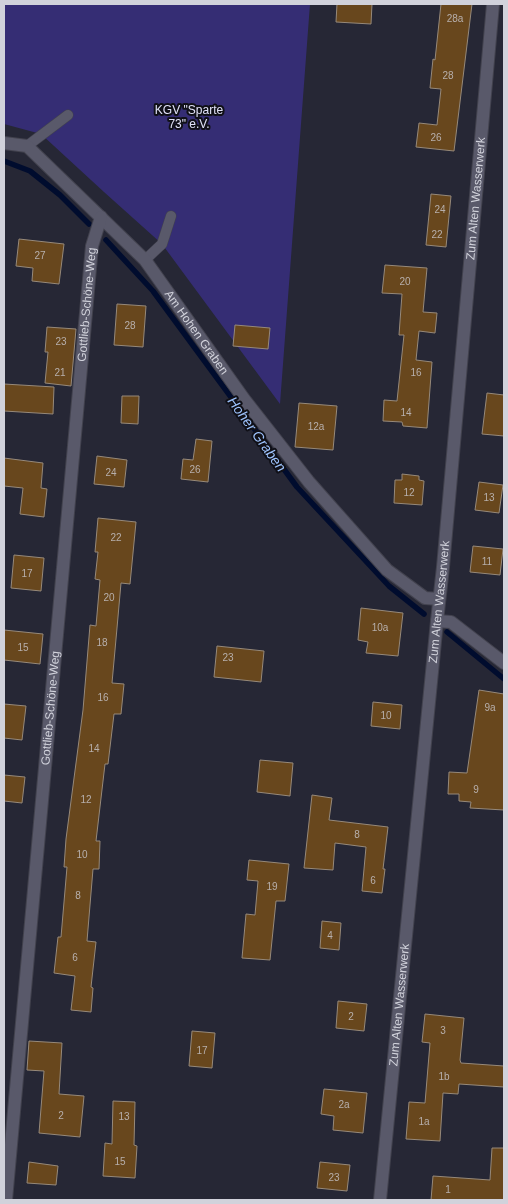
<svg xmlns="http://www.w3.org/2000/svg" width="508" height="1204" font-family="Helvetica,sans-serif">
<rect width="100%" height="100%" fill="#262735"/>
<path fill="#352d74" d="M4 4H310L280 404 162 244 104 192 41 134 4 124Z"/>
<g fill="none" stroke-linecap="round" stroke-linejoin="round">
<path stroke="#000c2e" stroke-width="5.5" d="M4 161 30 171 60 195 89 224
M106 240 153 291 297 487 389 586 424 614
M447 632 504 679"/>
</g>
<path fill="#68471d" stroke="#96897a" d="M337 4H372L371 24 336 22Z
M441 4H472L454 151 416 147 419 123 437 125 441 89 430 88 433 59 435 60Z
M431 194 451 196 446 247 426 245Z
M19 239 64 244 59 284 32 281 33 268 16 266Z
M385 265 427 268 423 312 437 313 435 333 419 331 416 360 432 362 427 428 403 426 402 422 383 421 384 400 397 401 404 335H399L402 294 382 293Z
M117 304 146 306 143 347 114 345Z
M235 325 270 328 268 349 233 346Z
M47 327 76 329 71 386 45 383 48 352H45Z
M4 384 54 387 53 414 4 411Z
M487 393 504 395V436L482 434Z
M122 396H139L138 424 121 423Z
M299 403 337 406 333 450 295 447Z
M196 439 212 441 208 482 181 479 183 459 193 460Z
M97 456 127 460 124 487 94 484Z
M4 458 43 463 41 488 47 489 44 517 20 514 23 488 4 486Z
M402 474 419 476V480L424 481 422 505 394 503 395 480H402Z
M479 482 503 485 499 513 475 510Z
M98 518 136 522 130 584 121 583 117 628 112 683 124 684 121 714H114L108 764H105L96 841H100L99 869H93L87 941 96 942 91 987 93 988 91 1012 71 1010 75 976 54 973 58 937H61L67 867H64L66 839 83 710 90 625 96 626 100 580 95 579 98 552H95Z
M473 546 503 549 500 575 470 572Z
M14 555 44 558 41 591 11 588Z
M361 608 403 613 398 656 366 653 368 642 358 640Z
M4 630 43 634 40 664 4 660Z
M217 646 264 651 261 682 214 677Z
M479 690 504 694V810L470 808 471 802 459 801V794H448L449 772 467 773Z
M373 702 402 705 400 729 371 726Z
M4 704 26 706 22 740 4 738Z
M260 760 293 763 290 796 257 792Z
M4 775 25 777 22 803 4 801Z
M312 795 332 798 329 820 388 827 383 869H385L382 893 362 891 366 847 335 843 333 870 304 868Z
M249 860 289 864 285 901H276L270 960 242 958 246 914 255 915 258 881 247 880Z
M322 921 341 923 339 950 320 948Z
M338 1001 367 1004 364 1031 336 1028Z
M425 1014 464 1018 460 1060 461 1063 504 1066V1087L459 1084 458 1094 443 1093 440 1141 406 1139 409 1102 425 1103 430 1043 422 1042Z
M192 1031 215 1033 212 1068 189 1066Z
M29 1041 62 1043 59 1094 84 1096 80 1137 39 1133 44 1071 27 1070Z
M324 1089 367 1093 363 1133 333 1130 334 1116 321 1114Z
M113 1101 135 1102 134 1145 137 1146 135 1178 103 1176 105 1143 112 1144Z
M492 1148H504V1200H431L433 1176 490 1180Z
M29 1162 58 1166 56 1185 27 1183Z
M320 1162 350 1165 347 1191 317 1188Z"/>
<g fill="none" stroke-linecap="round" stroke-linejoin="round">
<g stroke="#42424e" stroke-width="11">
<path id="lane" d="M27 146 68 115
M145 260 162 244 171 216"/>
</g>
<g stroke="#42424e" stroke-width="14">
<g id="street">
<path id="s1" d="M4 143 27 146 145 260 244 399 309 482 387 570 425 598 439 599"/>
<path d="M437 621 451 622 504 663"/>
<path id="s2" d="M6 1200 92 246 101 217"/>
<path id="s3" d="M380 1200 437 621 443 567 493 4"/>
</g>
</g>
<use href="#lane" stroke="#59596a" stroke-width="10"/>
<use href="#street" stroke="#59596a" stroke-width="12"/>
</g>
<g text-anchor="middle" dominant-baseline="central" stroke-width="4" stroke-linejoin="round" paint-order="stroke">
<g font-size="10" fill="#b7afac">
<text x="455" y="18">28a</text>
<text x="448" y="75">28</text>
<text x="436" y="137">26</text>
<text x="440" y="209">24</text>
<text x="437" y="234">22</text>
<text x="40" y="255">27</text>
<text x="405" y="281">20</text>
<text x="130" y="325">28</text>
<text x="61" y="341">23</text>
<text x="60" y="372">21</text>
<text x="416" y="372">16</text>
<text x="406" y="412">14</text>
<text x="316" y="426">12a</text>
<text x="195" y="469">26</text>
<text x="111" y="472">24</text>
<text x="409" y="492">12</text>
<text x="489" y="497">13</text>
<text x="116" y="537">22</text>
<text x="487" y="561">11</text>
<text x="27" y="573">17</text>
<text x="109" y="597">20</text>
<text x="380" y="627">10a</text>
<text x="102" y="642">18</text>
<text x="23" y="647">15</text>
<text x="228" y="657">23</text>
<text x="103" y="697">16</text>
<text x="490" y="707">9a</text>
<text x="386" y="715">10</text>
<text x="94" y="748">14</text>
<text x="476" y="789">9</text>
<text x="86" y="799">12</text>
<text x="357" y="834">8</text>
<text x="82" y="854">10</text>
<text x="373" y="880">6</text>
<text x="272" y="886">19</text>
<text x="78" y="895">8</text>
<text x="330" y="935">4</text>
<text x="75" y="957">6</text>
<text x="351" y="1016">2</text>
<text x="443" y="1030">3</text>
<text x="202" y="1050">17</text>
<text x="444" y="1076">1b</text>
<text x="344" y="1104">2a</text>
<text x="61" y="1115">2</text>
<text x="124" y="1116">13</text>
<text x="424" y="1121">1a</text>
<text x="120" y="1161">15</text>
<text x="334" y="1177">23</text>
<text x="448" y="1189">1</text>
</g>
<g font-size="12" fill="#e1e2f8" stroke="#101017">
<text x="189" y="110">KGV "Sparte<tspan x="189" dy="14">73" e.V.</tspan></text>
</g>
<g font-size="12" fill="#d1d2db" stroke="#101017">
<text stroke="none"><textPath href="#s3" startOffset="1006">Zum Alten Wasserwerk</textPath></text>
<text stroke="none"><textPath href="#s2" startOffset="899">Gottlieb-Schöne-Weg</textPath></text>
<text stroke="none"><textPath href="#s1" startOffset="276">Am Hohen Graben</textPath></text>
<text stroke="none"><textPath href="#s3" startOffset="601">Zum Alten Wasserwerk</textPath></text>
<text stroke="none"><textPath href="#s2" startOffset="494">Gottlieb-Schöne-Weg</textPath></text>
<text stroke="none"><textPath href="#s3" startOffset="196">Zum Alten Wasserwerk</textPath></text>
</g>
<g font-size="14" font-style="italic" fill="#9dc2fc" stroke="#101017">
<text transform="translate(257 434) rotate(54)">Hoher Graben</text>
</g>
</g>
<rect width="508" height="1204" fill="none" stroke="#d1d2db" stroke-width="10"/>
</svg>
